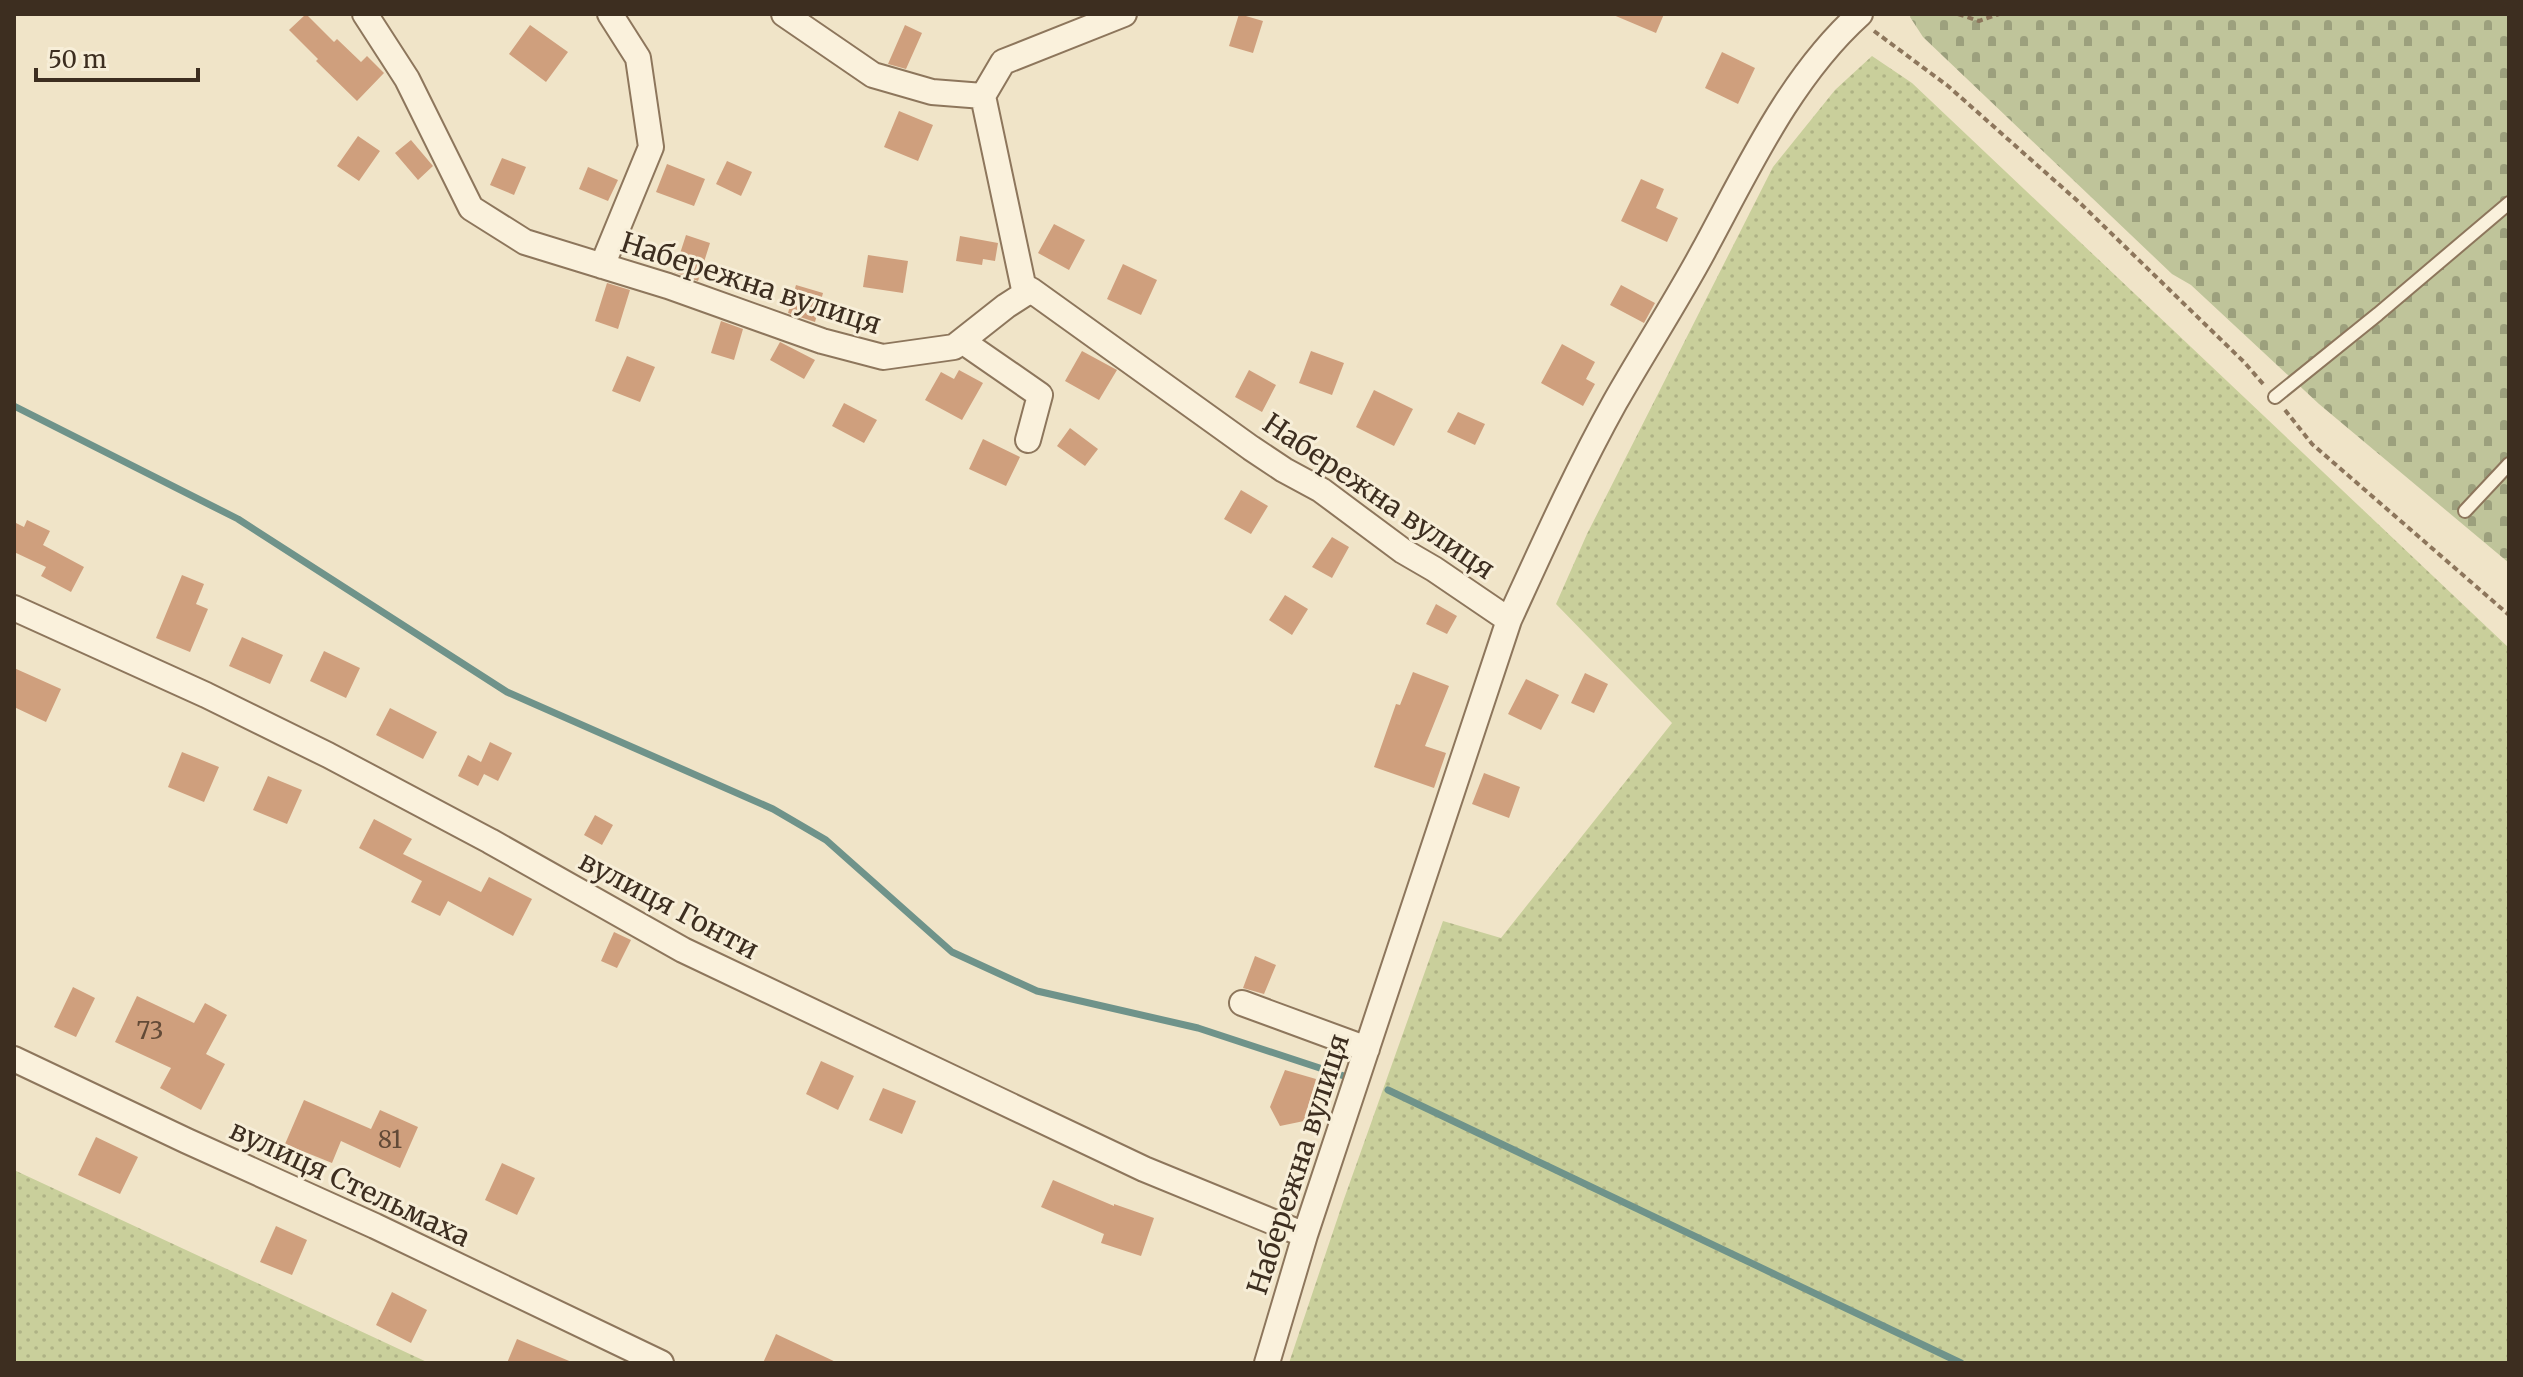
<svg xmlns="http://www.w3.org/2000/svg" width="2523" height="1377" font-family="Merriweather,serif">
<defs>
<pattern id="grass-dots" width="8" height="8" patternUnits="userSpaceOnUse" patternTransform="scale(2)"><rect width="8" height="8" fill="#c9cf9b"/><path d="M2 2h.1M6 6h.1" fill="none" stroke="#aeb285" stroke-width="1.8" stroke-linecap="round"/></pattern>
<pattern id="cemetery-stones" width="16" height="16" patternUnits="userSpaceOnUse" patternTransform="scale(2)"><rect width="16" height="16" fill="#bfc49a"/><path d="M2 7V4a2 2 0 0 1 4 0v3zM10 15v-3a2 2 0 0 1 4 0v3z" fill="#9ca07d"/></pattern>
</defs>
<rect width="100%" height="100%" fill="#f0e4c8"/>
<path fill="url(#grass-dots)" d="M1872 56 1912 83 2509 648V1363H1289L1344 1199 1443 921 1501 938 1672 723 1556 604 1587 534 1773 167 1835 90Z
M14 1170 429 1363H14Z"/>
<path fill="url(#cemetery-stones)" d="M1911 14H2509V563L2319 404 2191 285 2172 274 1923 37 1910 17Z"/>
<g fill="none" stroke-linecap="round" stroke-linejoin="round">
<path stroke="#6f938a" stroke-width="7" d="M14 406 238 519 507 692 773 809 826 840 952 952 1037 991 1198 1028 1350 1078
M1388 1090 1961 1363"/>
</g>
<path fill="#cf9f7d" d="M306 14 334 42 337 39 361 62 367 56 384 73 357 101 316 61 318 59 289 30Z
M1239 14 1263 21 1253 53 1229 46Z
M1611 14H1664L1656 33Z
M530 25 568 52 546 82 509 54Z
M905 25 922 33 906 69 888 64Z
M1722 52 1755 68 1738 104 1705 88Z
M899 111 933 125 918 161 884 147Z
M358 136 380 151 359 181 337 166Z
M411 140 433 166 418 180 395 153Z
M502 158 526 167 514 195 490 185Z
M727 161 752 172 741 196 716 184Z
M667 164 705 179 694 206 656 192Z
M588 167 618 180 608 201 579 189Z
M1641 179 1664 189 1656 208 1678 218 1667 242 1621 221Z
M1054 224 1085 240 1069 270 1038 253Z
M686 235 710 243 698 281 674 272Z
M960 236 998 243 995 261 983 259 982 265 956 261Z
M868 255 908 261 903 293 863 287Z
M1123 264 1157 280 1141 315 1107 299Z
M607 283 630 290 618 329 595 321Z
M796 285 823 293 815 322 788 313Z
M1621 285 1655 303 1644 323 1610 305Z
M721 321 743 329 734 360 711 353Z
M780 342 815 360 804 379 770 360Z
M1562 344 1595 362 1586 379 1595 384 1583 406 1541 383Z
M1082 351 1117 370 1099 400 1065 381Z
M1311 351 1344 363 1332 395 1299 383Z
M627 356 655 367 640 402 612 391Z
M959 370 983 383 962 420 925 400 941 372 954 379Z
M1249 370 1276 385 1262 412 1235 397Z
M1374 390 1413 409 1394 446 1356 427Z
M844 403 877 420 864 443 832 426Z
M1458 412 1485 424 1475 445 1447 432Z
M1070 428 1098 449 1085 466 1057 446Z
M983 439 1020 457 1006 486 969 469Z
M1241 490 1268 506 1251 534 1224 519Z
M27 520 50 531 43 545 84 567 71 592 41 576 46 567 14 552V522L24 527Z
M1332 537 1349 547 1332 578 1312 567Z
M182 575 204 584 196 604 208 609 190 652 156 638Z
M1285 595 1308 609 1292 635 1269 620Z
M1436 604 1457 616 1447 634 1426 624Z
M242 637 283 655 270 684 229 666Z
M324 651 360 668 346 698 310 681Z
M14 668 61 689 46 722 14 707Z
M1413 672 1449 686 1425 746 1446 753 1434 788 1374 767 1396 704 1400 705Z
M1585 673 1608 684 1594 713 1571 703Z
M1526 679 1559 695 1541 730 1508 714Z
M390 708 437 732 423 759 376 735Z
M490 742 512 753 498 781 484 774 478 786 458 776 468 755 481 762Z
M182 752 219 767 204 802 168 787Z
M1484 773 1520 787 1509 818 1472 804Z
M268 776 302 790 287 824 253 810Z
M595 815 613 825 602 845 584 835Z
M374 819 412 839 403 854 481 892 489 877 532 899 513 936 448 901 440 916 411 902 422 881 359 848Z
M614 932 631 940 617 968 601 961Z
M1255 956 1276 965 1264 994 1243 988Z
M73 987 95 998 76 1037 54 1027Z
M137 996 194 1023 205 1003 227 1015 206 1054 225 1064 201 1110 160 1088 171 1068 115 1042Z
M821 1061 854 1076 838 1110 806 1094Z
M1285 1070 1316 1079 1304 1121 1280 1126 1270 1107Z
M883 1088 916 1101 902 1134 869 1120Z
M304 1100 371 1129 380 1110 418 1127 400 1168 341 1141 332 1163 285 1144Z
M96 1137 138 1157 120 1194 78 1175Z
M502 1163 535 1178 517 1215 485 1200Z
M1053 1180 1114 1206V1204L1154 1218 1141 1256 1101 1243 1104 1234 1041 1207Z
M276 1226 307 1240 292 1275 260 1262Z
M392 1292 427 1310 411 1343 376 1325Z
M776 1334 838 1363H763Z
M517 1339 574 1363H507Z"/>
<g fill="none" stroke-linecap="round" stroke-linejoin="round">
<g stroke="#8d765c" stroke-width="16">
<path id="service" d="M2275 397 2378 314 2509 203
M2465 511 2509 464"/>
</g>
<g stroke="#8d765c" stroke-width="28">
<path id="minor" d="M365 14 407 79 471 208 525 242 668 286 822 341 883 357 954 347 1006 306 1031 290 1251 448 1284 470 1321 490 1403 551 1434 569 1509 620
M784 14 873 75 932 92 983 96 1025 294
M983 96 1003 62 1124 14
M602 266 651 147 638 58 610 14
M962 341 1040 395 1028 440
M14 608 206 695 328 755 490 841 683 950 1144 1169 1305 1235
M1242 1003 1367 1049
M14 1059 187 1141 375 1226 661 1363
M1267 1363 1305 1235 1509 620C1543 546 1576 472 1615 402 1644 351 1676 302 1704 250 1748 169 1790 77 1860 14"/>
</g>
<path stroke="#8d765c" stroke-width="4" stroke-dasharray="6 4" stroke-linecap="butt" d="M1958 14 1979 21 1999 14
M1874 31 1948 86 2081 204 2244 362 2264 385
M2285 410 2312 444 2509 615"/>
<use href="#service" stroke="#faf1dc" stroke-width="12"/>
<use href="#minor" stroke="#faf1dc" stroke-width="24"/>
</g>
<g text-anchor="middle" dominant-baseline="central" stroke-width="6" stroke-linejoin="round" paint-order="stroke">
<g font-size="24" fill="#624a37">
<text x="150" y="1030">73</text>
<text x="390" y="1139">81</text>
</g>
<g font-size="28" fill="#3d2e20" stroke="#f7eed8">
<text transform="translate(751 283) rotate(18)">Набережна вулиця</text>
<text transform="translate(1379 496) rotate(34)">Набережна вулиця</text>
<text transform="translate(669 905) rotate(28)">вулиця Гонти</text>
<text transform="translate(1298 1164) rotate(-72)">Набережна вулиця</text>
<text transform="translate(350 1183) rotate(25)">вулиця Стельмаха</text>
</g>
</g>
<rect width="2523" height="1377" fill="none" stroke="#3d2e20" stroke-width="32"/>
<path d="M36 68v12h162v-12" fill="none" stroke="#3d2e20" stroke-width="4"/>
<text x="48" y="68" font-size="24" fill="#3d2e20" stroke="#f7eed8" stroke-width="6" paint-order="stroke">50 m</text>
</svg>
